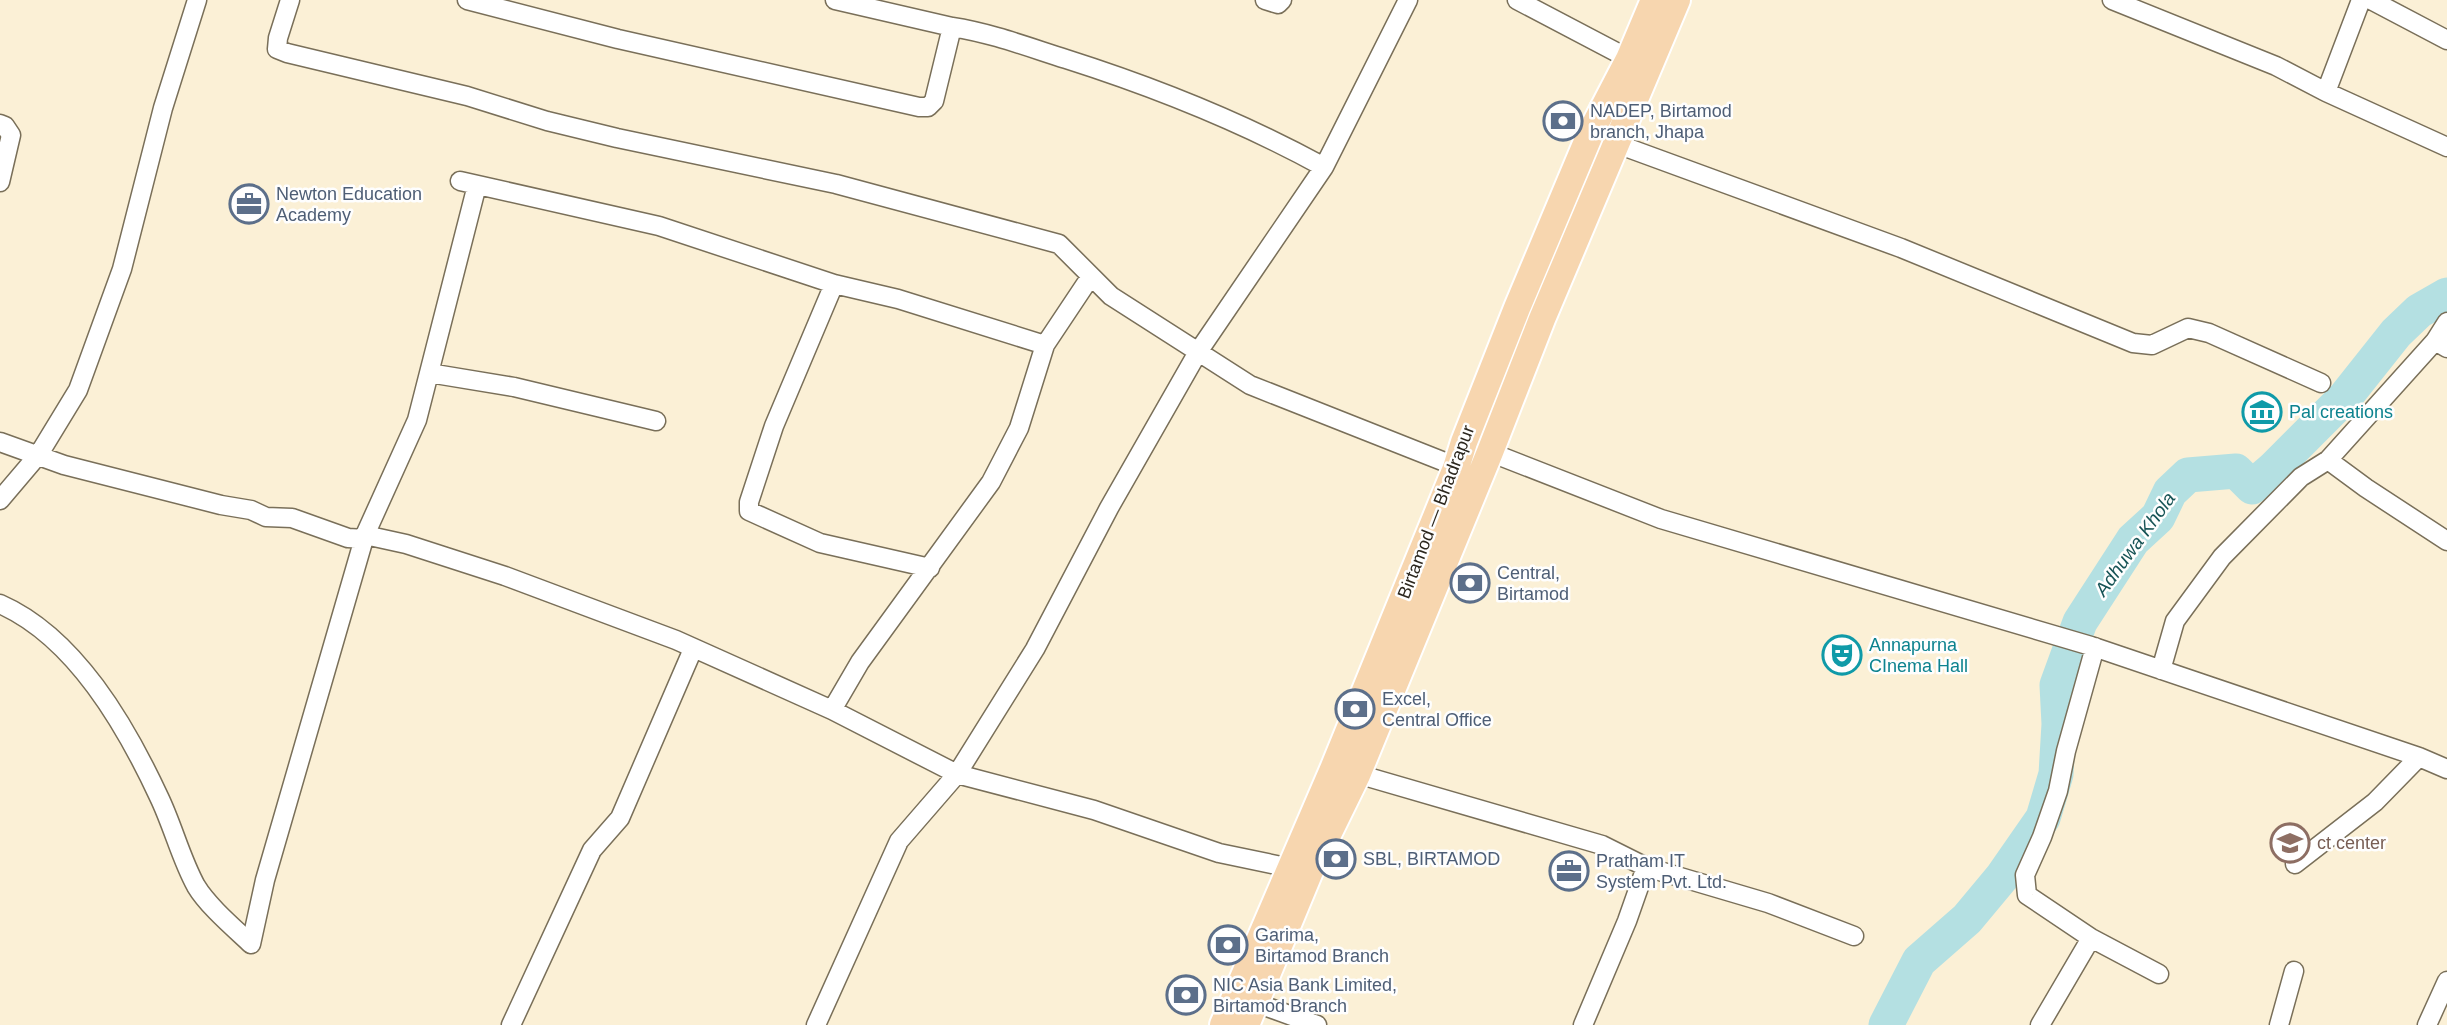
<svg xmlns="http://www.w3.org/2000/svg" width="2447" height="1025" font-family="Helvetica,sans-serif">
<rect width="100%" height="100%" fill="#fbf0d6"/>
<g fill="none" stroke-linecap="round" stroke-linejoin="round">
<path stroke="#b4e0e2" stroke-width="35" d="M1886 1025 1919 961 1967 919 2002 877 2043 818 2056 774 2059 724 2057 685 2080 622 2133 540 2158 517 2170 492 2188 475 2236 471 2252 487 2273 469 2346 396 2396 333 2419 311 2447 295"/>
<g stroke="#796f59" stroke-width="21">
<path id="street" d="M290 0 278 38 277 49 287 53 467 96 547 121 617 138 836 184 1059 244 1111 296 1250 385 1465 470
M467 0 618 39 919 107H928L934 101 952 27 835 0
M1265 0 1278 4 1282 0
M1517 0 1637 63
M2112 0 2276 66 2326 92 2361 0
M2371 0 2447 40
M952 27C991 33 1028 47 1066 59 1154 87 1242 122 1324 167
M2326 92 2447 147
M0 124 5 126 11 135 0 182
M1617 144 1901 248 2133 343 2152 345 2188 328 2209 333 2321 383
M460 181 659 226 834 284
M2447 322 2435 341 2447 348
M429 373 514 387 656 421
M0 442 64 465 221 505 251 510 266 517 292 518 348 538 365 539V535L406 544 505 576 676 640 832 710 957 774 1094 810 1219 853 1291 868
M1464 442 1661 519 2091 646 2419 757 2447 769
M2328 460 2435 341
M0 500 39 454 78 390 122 269 163 108 197 0
M930 568 820 543 749 511V502L774 426 834 284 898 299 1045 345 1091 276
M0 604C75 637 126 726 159 797 173 826 181 859 196 886 208 906 234 928 251 944
M2095 647 2066 751 2058 791 2042 837 2025 875 2027 895 2091 938 2159 974
M2161 670 2175 621 2222 557 2301 477 2328 460 2366 488 2447 541
M832 710 860 662 991 482 1019 428 1045 345
M1347 771 1602 845 1646 867 1768 903 1854 936
M2295 864 2375 802 2419 757
M251 944 265 880 365 535 417 420 477 185
M1245 999 1317 1025
M511 1025 592 850 620 818 693 649
M816 1025 899 841 957 774 1035 649 1109 508 1198 352 1324 167 1408 0
M1583 1025 1627 921 1646 867
M2040 1025 2091 938
M2279 1025 2294 971
M2427 1025 2447 981"/>
</g>
<g stroke="#fff" stroke-width="30">
<path id="primary" d="M1223 1025 1334 767 1456 468 1464 442 1517 308 1591 132 1629 59 1654 0
M1246 1025 1310 871 1357 775 1490 452 1542 319 1677 0"/>
</g>
<use href="#street" stroke="#fff" stroke-width="18"/>
<use href="#primary" stroke="#f7d6af" stroke-width="26"/>
</g>
<defs>
<g id="bank-ring" transform="scale(2.0125)"><circle r="9.5" fill="#fefefe" stroke="#5c6f8a" stroke-width="1.5"/><path d="M-6-4H6V4H-6ZM0-2.3a2.3 2.3 0 1 0 0 4.6a2.3 2.3 0 1 0 0-4.6Z" fill="#5c6f8a"/></g>
<g id="office-ring" transform="scale(2.0125)"><circle r="9.5" fill="#fefefe" stroke="#5c6f8a" stroke-width="1.5"/><path d="M-6-3h4V-5.5h4V-3h4V5H-6ZM-1-4.5V-3h2v-1.5ZM-6 0V1H6V0Z" fill="#5c6f8a"/></g>
<g id="museum-ring" transform="scale(2.0125)"><circle r="9.5" fill="#fefefe" stroke="#0f9aa8" stroke-width="1.5"/><path d="M0-6L6-3V-2H-6V-3ZM-5-1h2V3h-2ZM-1-1h2V3h-2ZM3-1h2V3H3ZM-6 4H6V6H-6Z" fill="#0f9aa8"/></g>
<g id="theatre-ring" transform="scale(2.0125)"><circle r="9.5" fill="#fefefe" stroke="#0f9aa8" stroke-width="1.5"/><path d="M-5-5.5Q0-4 5-5.5V0Q5 5 0 6Q-5 5-5 0ZM-3.3-2.5H-1v1.5H-3.3ZM1-2.5H3.3v1.5H1ZM-2.8 1Q0 5.5 2.8 1Z" fill="#0f9aa8"/></g>
<g id="school-ring" transform="scale(2.0125)"><circle r="9.5" fill="#fefefe" stroke="#8d6e63" stroke-width="1.5"/><path d="M0-5L7-2L0 1L-7-2ZM-4 1L0 2.5L4 1V4Q0 6-4 4Z" fill="#8d6e63"/></g>
</defs>
<g fill-rule="evenodd">
<use href="#bank-ring" x="1563" y="121"/>
<use href="#office-ring" x="249" y="204"/>
<use href="#museum-ring" x="2262" y="412"/>
<use href="#bank-ring" x="1470" y="583"/>
<use href="#theatre-ring" x="1842" y="655"/>
<use href="#bank-ring" x="1355" y="709"/>
<use href="#school-ring" x="2290" y="843"/>
<use href="#bank-ring" x="1336" y="859"/>
<use href="#office-ring" x="1569" y="871"/>
<use href="#bank-ring" x="1228" y="945"/>
<use href="#bank-ring" x="1186" y="995"/>
</g>
<g text-anchor="middle" dominant-baseline="central" stroke-width="5" stroke-linejoin="round" paint-order="stroke">
<g font-size="18" fill="#4e5e75" stroke="#fefefe" text-anchor="start">
<text x="1590" y="111">NADEP, Birtamod<tspan x="1590" dy="21">branch, Jhapa</tspan></text>
<text x="276" y="194">Newton Education<tspan x="276" dy="21">Academy</tspan></text>
<text x="1497" y="573">Central,<tspan x="1497" dy="21">Birtamod</tspan></text>
<text x="1382" y="699">Excel,<tspan x="1382" dy="21">Central Office</tspan></text>
<text x="1363" y="859">SBL, BIRTAMOD</text>
<text x="1596" y="861">Pratham IT<tspan x="1596" dy="21">System Pvt. Ltd.</tspan></text>
<text x="1255" y="935">Garima,<tspan x="1255" dy="21">Birtamod Branch</tspan></text>
<text x="1213" y="985">NIC Asia Bank Limited,<tspan x="1213" dy="21">Birtamod Branch</tspan></text>
</g>
<g font-size="18" fill="#0d838f" stroke="#fefefe" text-anchor="start">
<text x="2289" y="412">Pal creations</text>
<text x="1869" y="645">Annapurna<tspan x="1869" dy="21">CInema Hall</tspan></text>
</g>
<g font-size="18" fill="#2c271e" stroke="#fefefe">
<text transform="translate(1436 512) rotate(-69)">Birtamod — Bhadrapur</text>
</g>
<g font-size="18" fill="#785e54" stroke="#fefefe" text-anchor="start">
<text x="2317" y="843">ct center</text>
</g>
<g font-size="19" font-style="italic" fill="#175456" stroke="#fefefe">
<text transform="translate(2135 544) rotate(-54)">Adhuwa Khola</text>
</g>
</g>
</svg>
